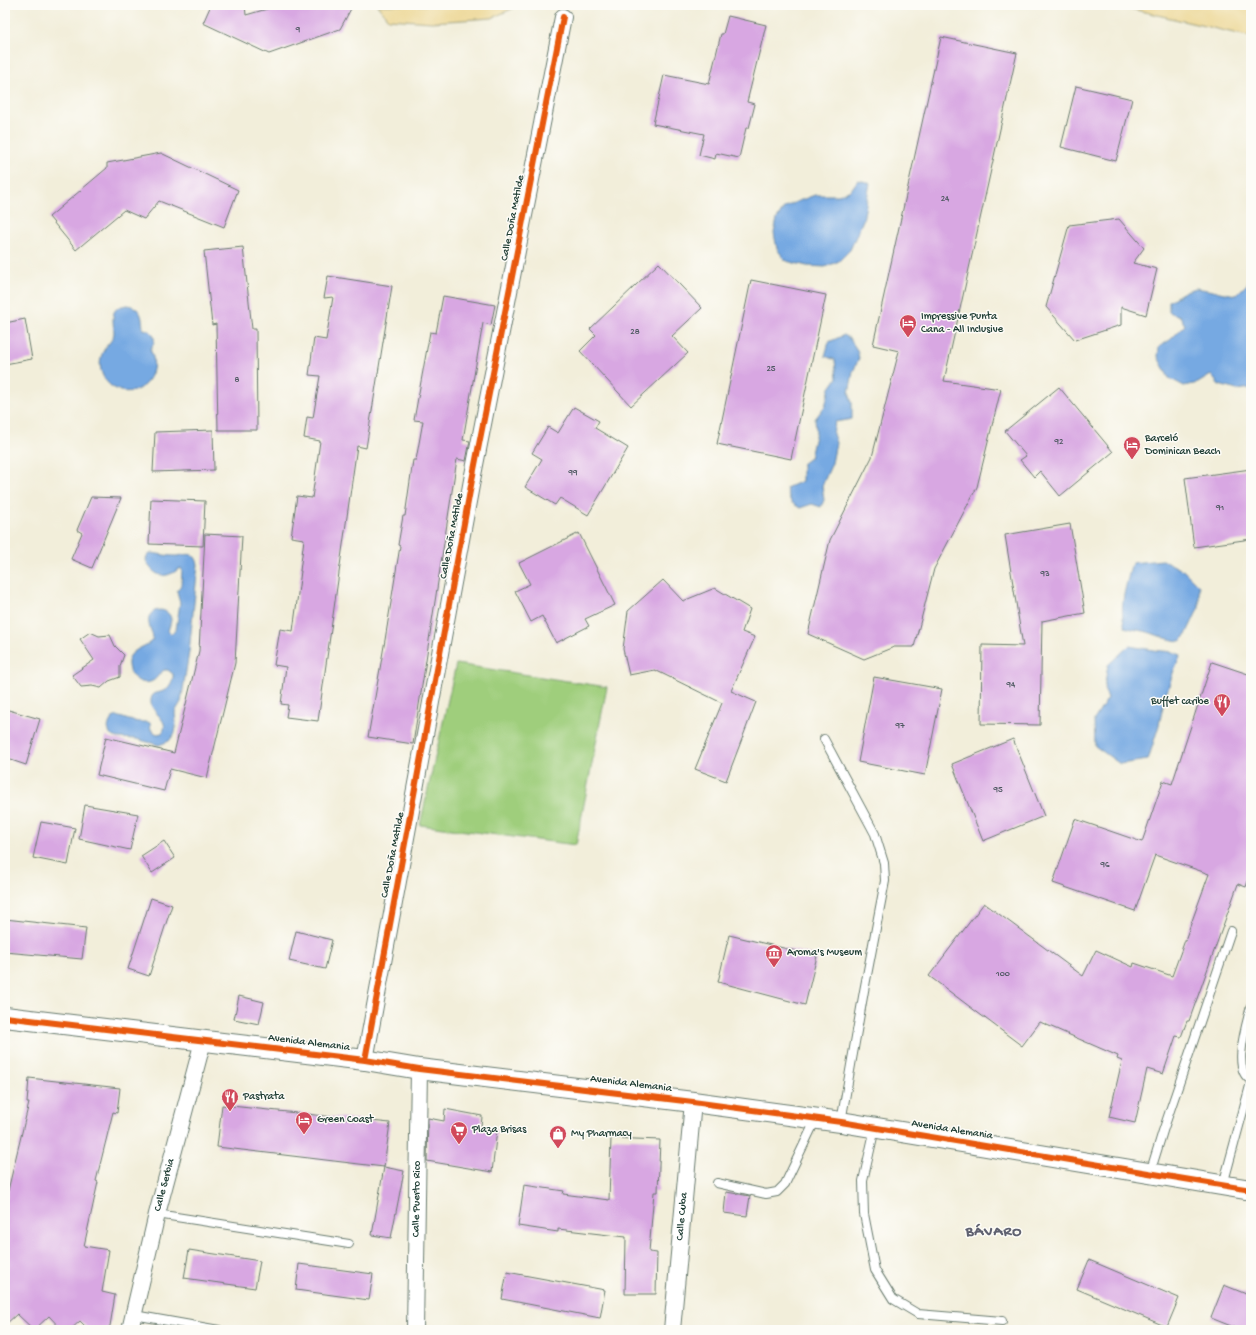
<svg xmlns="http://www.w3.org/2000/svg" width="1256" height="1335" font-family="'Gochi Hand',sans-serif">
<rect width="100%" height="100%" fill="#fdfcf7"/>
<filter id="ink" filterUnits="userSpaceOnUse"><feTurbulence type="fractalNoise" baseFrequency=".025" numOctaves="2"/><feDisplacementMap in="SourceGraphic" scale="8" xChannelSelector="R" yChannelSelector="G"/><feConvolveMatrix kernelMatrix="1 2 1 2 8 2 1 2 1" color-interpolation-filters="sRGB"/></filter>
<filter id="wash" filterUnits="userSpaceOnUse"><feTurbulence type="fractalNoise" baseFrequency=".012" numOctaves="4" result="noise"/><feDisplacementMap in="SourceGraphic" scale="16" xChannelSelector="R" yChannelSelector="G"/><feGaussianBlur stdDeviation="0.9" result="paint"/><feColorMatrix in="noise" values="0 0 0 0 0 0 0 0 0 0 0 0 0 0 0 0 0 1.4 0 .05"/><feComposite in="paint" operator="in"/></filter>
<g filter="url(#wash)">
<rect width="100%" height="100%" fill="#f2eeda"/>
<path fill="#9fce7c" stroke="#5f8658" d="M456 664 607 687 576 845 420 825Z"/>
<path fill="#eeda9e" stroke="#868c69" d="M377 5H520L492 18 432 22 388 19Z
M1112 5H1251V37L1132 9Z"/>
<path fill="#76a9e2" stroke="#4a738b" d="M858 180 870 183 863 220 850 250 839 261 825 267 807 266 786 261 777 249 774 233 777 219 784 208 796 202 815 195H839L851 190Z
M1251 259V388L1237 390 1219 385 1211 375 1198 383 1184 386 1169 378 1158 357 1159 347 1170 340 1185 325 1180 316 1169 312V301L1186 291 1196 288 1236 295 1248 283Z
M128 305C142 308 142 317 143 329 154 330 158 340 150 349 164 376 135 404 111 386 100 377 97 362 104 350 107 344 114 340 114 332 113 318 109 307 128 305Z
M844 335 849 338 857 350 859 358 853 372 849 393 852 403V419L835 422 833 434 836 443 832 463 822 486 824 500 821 507 812 504 800 508 791 502 786 488 802 481V464L810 458 816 431 815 419 825 406 830 388 837 378 835 360 825 356 829 342Z
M152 553C159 554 167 556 175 556 185 556 194 549 198 564L189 652 181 702 175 712 176 727 175 733 169 741 159 745 136 739 118 738 112 736C109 732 107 729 109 724 113 712 122 718 129 720 135 722 142 722 148 722L150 723 151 730 157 734 162 733C172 720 149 713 151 700 152 691 159 694 165 690 170 687 174 679 173 674L168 670H164C158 674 157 680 150 682 135 686 123 668 130 656 136 647 148 647 153 639 153 632 147 625 149 617 153 607 169 608 171 619 171 623 169 627 168 631L171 634 176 630 180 603 177 591 181 585 182 570 181 568C177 569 175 573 170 574 159 579 150 570 146 560L147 556Z
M1163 560 1184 571 1199 586V607L1185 637 1180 641C1167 640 1156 634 1144 631 1137 630 1131 629 1125 627 1118 607 1127 583 1132 563Z
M1129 646 1153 650 1173 652 1181 655 1174 670 1164 701 1159 725 1148 760 1120 764 1095 746 1094 720 1108 698 1104 688 1108 665Z"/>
<g id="blocks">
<path fill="#d8a7e2" d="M211 5H245L246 15 281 5H353L340 29 269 54 203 23Z
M728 16 766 25 747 102 755 104 749 128H746L739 158 716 153 715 159 699 155 704 134 653 124 664 75 709 84 721 34H723Z
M941 37 1017 53 944 381 1001 389 977 487 934 569 914 647H894L864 659 808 634 830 540 872 457 899 351 873 345Z
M1076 86 1132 99 1116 161 1061 147Z
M161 153 238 190 224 227 159 201 144 219 124 210 76 250 49 217 107 168V163Z
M1119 219 1144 248 1133 263 1157 269 1146 315 1121 307V325L1075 340 1046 307 1069 225Z
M243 247 252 329H256L257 430H218L216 324 212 325 204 251Z
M659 263 702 308 672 336 688 353 631 406 580 351 596 335 590 329Z
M328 276 392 286 366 448 357 446 318 721 286 717 288 705 281 704 286 667 274 665 280 629 293 631 301 571H300L304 539 291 537 297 496 312 498 320 441 304 438 307 417 313 418 320 376 309 375 314 338 326 340 333 297 324 298Z
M751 280 826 295 791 459 717 444Z
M443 296 495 305 491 325 483 323 463 440 470 441 466 461 457 459 413 744 368 737 385 640 400 546 398 545 403 516H405L413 460H416L423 421 414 420 430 332 436 333Z
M25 319 32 359 5 364V323Z
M1059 387 1113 452 1060 496 1040 471 1034 477 1020 460 1026 456 1005 431Z
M574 407 599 421 595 428 628 448 588 515 560 498 555 505 525 487 542 459 532 453 548 427 558 433Z
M213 430 214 470 153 472 155 432Z
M1251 469V539L1194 547 1185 478Z
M91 497 121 498 92 568 71 559 82 533 77 530Z
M151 499 205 501 203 546 149 544Z
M1070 524 1085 613 1042 621 1040 725 981 724 982 645 1023 646 1005 535Z
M579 533 615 605 585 619 589 626 556 643 542 616 531 622 515 591 530 584 519 563Z
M205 534 242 536 235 663 207 778 170 769 164 791 97 775 106 737 174 753 199 651Z
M663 580 683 601 715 588 750 609 742 632 755 637 731 691 756 702 726 781 695 769 722 703 655 670 629 675 623 649 628 611Z
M90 632 99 636 110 635 115 646 124 655 120 666V677L109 681 101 688 92 686 81 687 72 675 94 660 80 639Z
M1212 662 1251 675V872L1246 887 1238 884 1189 1021H1187L1181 1037 1176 1036 1163 1074 1147 1069 1135 1123 1109 1117 1122 1061 1117 1059 1118 1056 1040 1022 1022 1046 929 976 984 903 1083 976 1096 950 1133 967 1134 963 1172 976 1209 874 1155 855 1135 911 1053 883 1075 819 1142 842 1163 781 1172 784Z
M874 677 942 689 925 775 858 762Z
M5 709 40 719 26 765 5 758Z
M1013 739 1044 816 983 841 952 764Z
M85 805 138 814 130 850 79 839Z
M41 822 75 828 68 865 33 858Z
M164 841 175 858 152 873 141 856Z
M151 898 172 905 149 976 128 969Z
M5 919 86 928 82 959 5 952Z
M296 931 332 940 325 969 289 961Z
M729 935 817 956 805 1005 718 982Z
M239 996 264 1002 259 1024 234 1019Z
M29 1078 120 1088 117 1113 113 1112 96 1181 98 1182 84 1246 109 1250 102 1292 115 1295 110 1326 105 1330H89L80 1321 70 1330H62L49 1316 34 1330 17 1314 5 1325V1203L29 1103H27Z
M222 1105 390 1123 384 1167 217 1147Z
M445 1109 482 1116 481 1128 497 1130 492 1172 427 1161 428 1118 444 1121Z
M611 1138 660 1140 658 1192H654L649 1252 657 1253 656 1294H625L626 1237 558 1229V1232L518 1226 524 1185 564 1191 563 1194 609 1200Z
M384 1167 404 1171 391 1238 372 1235Z
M726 1192 750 1196 747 1216 724 1213Z
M189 1250 260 1261 255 1288 184 1278Z
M1089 1260 1179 1298 1167 1327 1077 1289Z
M299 1264 373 1274 369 1300 296 1290Z
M507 1272 605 1290 600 1318 502 1299Z
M1224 1285 1251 1296V1330H1241L1211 1318Z"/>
</g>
</g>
<g filter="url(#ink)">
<use href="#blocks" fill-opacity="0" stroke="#697b6e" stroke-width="1"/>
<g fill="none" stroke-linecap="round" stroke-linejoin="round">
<g stroke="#697b6e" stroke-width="10">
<path id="service" d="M824 739 875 834 884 863 885 881 864 991 841 1122
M1251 1006C1247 1023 1231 1071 1251 1080
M875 1128 863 1181 864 1214 875 1270 893 1299 918 1314 1002 1321
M1150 1173 1163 1131 1231 931
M717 1183 766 1194 777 1192 785 1184 816 1119
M1223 1185 1251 1082
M157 1214 349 1244
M134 1315 219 1330"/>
</g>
<g stroke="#697b6e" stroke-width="18">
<g id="minor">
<path d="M365 1060 472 480 563 17"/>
<path id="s1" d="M130 1330 157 1214 203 1041"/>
<path id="s2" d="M415 1330 419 1069"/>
<path id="s3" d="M672 1330 693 1102"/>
</g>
</g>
<g stroke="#697b6e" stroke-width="22">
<path id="tertiary" d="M5 1017 365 1060 419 1069 693 1102 841 1122 1251 1190"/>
</g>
<use href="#service" stroke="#fff" stroke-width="8"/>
<use href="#minor" stroke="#fff" stroke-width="16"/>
<use href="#tertiary" stroke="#fff" stroke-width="20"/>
<g stroke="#fdfcf7" stroke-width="8">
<path id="cycleway" d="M5 1017 365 1060 419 1069 693 1102 841 1122 1251 1190
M365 1060 472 480 563 17"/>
</g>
<use href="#cycleway" stroke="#e8590c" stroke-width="6"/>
</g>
</g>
<defs>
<g id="hotel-pin" transform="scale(0.9)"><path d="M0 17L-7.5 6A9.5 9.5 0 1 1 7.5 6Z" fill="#d1495b" stroke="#fdfcf7"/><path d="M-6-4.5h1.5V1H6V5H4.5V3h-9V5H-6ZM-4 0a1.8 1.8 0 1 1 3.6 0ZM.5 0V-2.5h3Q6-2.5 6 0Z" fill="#fff"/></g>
<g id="restaurant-pin" transform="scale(0.9)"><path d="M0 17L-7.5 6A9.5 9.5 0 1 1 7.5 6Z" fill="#d1495b" stroke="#fdfcf7"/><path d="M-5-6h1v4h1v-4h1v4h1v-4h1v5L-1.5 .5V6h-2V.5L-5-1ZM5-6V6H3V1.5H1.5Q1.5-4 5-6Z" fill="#fff"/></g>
<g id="museum-pin" transform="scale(0.9)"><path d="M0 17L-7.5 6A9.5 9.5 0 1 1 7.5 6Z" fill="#d1495b" stroke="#fdfcf7"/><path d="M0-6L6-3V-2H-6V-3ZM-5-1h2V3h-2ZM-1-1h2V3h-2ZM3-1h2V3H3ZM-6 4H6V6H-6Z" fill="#fff"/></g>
<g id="supermarket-pin" transform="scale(0.9)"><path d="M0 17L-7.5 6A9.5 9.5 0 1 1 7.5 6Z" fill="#d1495b" stroke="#fdfcf7"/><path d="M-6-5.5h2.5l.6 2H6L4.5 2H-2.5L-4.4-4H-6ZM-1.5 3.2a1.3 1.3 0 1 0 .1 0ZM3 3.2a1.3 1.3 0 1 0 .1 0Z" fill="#fff"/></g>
<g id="shop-pin" transform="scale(0.9)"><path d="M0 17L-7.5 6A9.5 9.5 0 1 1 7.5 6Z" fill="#d1495b" stroke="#fdfcf7"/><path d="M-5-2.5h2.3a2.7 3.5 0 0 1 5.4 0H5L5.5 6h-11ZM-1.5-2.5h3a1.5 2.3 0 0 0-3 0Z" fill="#fff"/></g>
</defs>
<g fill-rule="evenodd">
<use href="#hotel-pin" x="908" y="323"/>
<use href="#hotel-pin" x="1132" y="445"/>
<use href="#restaurant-pin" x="1222" y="702"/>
<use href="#museum-pin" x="774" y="953"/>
<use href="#restaurant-pin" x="230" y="1097"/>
<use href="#hotel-pin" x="304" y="1120"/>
<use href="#supermarket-pin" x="459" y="1130"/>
<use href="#shop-pin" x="558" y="1134"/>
</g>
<g text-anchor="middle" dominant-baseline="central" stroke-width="3" stroke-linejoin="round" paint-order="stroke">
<g font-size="9" fill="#4d5860">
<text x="298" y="30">9</text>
<text x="945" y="199">24</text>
<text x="635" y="332">28</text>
<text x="771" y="369">25</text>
<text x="237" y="380">8</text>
<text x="1059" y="442">92</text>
<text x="573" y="473">99</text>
<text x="1220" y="508">91</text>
<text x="1045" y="574">93</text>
<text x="1011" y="685">94</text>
<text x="900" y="726">97</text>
<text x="998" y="790">95</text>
<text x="1105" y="865">96</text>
<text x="1003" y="974">100</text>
</g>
<g font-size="11" fill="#1f3d34" stroke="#fdfcf7">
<text transform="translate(513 218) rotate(-79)">Calle Doña Matilde</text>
<text transform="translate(452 536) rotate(-79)">Calle Doña Matilde</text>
<text transform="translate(393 855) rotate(-79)">Calle Doña Matilde</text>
<text transform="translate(309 1043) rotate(7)">Avenida Alemania</text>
<text transform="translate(631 1084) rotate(7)">Avenida Alemania</text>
<text transform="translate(952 1130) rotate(9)">Avenida Alemania</text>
<text stroke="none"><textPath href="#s1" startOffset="149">Calle Serbia</textPath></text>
<text stroke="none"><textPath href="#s2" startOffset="131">Calle Puerto Rico</textPath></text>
<text stroke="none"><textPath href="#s3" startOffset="114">Calle Cuba</textPath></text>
</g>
<g font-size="11" fill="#1f3d34" stroke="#fdfcf7" text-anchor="start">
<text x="921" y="317">Impressive Punta<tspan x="921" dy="13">Cana - All Inclusive</tspan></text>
<text x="1145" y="439">Barceló<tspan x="1145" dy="13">Dominican Beach</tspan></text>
<text x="1209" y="702" text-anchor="end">Buffet caribe</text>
<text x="787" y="953">Aroma's Museum</text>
<text x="243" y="1097">Pastrata</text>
<text x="317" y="1120">Green Coast</text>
<text x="472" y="1130">Plaza Brisas</text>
<text x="571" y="1134">My Pharmacy</text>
</g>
<g font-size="15" font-weight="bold" letter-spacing="1" fill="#606271" stroke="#fdfcf7">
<text x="994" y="1232">BÁVARO</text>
</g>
</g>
<rect width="1256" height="1335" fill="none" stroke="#fdfcf7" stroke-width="20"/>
</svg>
